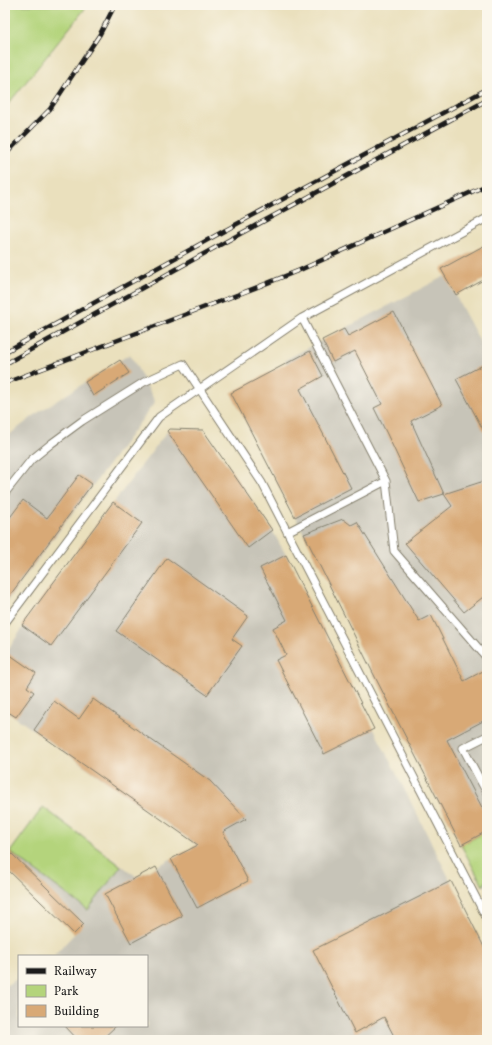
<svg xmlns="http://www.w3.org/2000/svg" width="492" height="1045" font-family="Vollkorn,serif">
<rect width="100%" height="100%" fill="#fbf7ec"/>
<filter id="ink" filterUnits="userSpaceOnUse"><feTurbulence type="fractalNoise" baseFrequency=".025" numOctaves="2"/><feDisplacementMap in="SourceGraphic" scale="8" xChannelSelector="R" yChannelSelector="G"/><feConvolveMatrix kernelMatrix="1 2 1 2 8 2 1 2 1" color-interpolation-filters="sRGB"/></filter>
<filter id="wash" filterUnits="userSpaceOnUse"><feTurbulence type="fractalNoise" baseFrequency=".012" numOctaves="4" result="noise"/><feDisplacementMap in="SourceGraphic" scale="16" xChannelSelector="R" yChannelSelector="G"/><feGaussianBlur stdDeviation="0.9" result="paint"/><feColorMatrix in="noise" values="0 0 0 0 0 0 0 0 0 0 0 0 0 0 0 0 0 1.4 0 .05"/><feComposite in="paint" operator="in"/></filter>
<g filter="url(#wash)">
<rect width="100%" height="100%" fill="#eae0bd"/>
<path fill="#c7c4b8" d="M445 276 487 355V886H483L461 845 372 671 304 534 231 393 287 364 285 360Z
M130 354 155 402 5 604V438L39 412Z
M169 429 203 430 272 530 286 555 487 953V1040H7L5 1038V986L19 978V1026H147V956H53L84 924 10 852 43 807 137 877 197 845 5 710V654L24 626 22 625 113 502H114Z"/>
<path fill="#b4d47b" stroke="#68784c" d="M5 5H88L5 108Z
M43 807 121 866 88 910 10 852Z
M487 831V880L483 886 461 845Z"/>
<g id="blocks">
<path fill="#d8a976" d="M487 244V278L456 295 441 269Z
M394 312 442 405 411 421 444 494 419 502 387 434 374 408 382 404 355 351 333 362 322 340 344 329 348 336Z
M310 351 323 376 300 389 351 488 295 517 231 393Z
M120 360 129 373 93 396 85 382Z
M487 363V437L456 379Z
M169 429 203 430 272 530 248 548 167 431Z
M79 475 92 484 5 602V524L23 500 47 518Z
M487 480V594L464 612 405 543 452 506 444 494Z
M113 502 142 523 51 646 22 625Z
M343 519 351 525 357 522 419 621 431 615 464 681 483 671 487 676V719L447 740 487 817V831L461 845 372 671 304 534Z
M286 555 374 729 324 754 276 660 286 655 273 628 287 620 260 568Z
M167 558 248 616 232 639 242 646 207 695 116 631Z
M6 652 36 673 27 687 34 692 16 717 5 710V653Z
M93 699 210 781 246 819 223 832 248 881 197 908 171 859 198 845 34 730 54 701 79 719Z
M10 852 84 924 74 934 5 867V857Z
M156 867 182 916 131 943 105 894Z
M451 881 487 953V1040H396L384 1017 355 1033 313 950Z
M65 1026H116L101 1040H78Z"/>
</g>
</g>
<g filter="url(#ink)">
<use href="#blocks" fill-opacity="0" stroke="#837e6c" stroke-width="1"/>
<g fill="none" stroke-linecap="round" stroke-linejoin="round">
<g stroke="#837e6c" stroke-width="9">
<path id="lane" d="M302 318 386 481 394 551 487 658
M5 493 31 460 52 443 82 421 144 382 183 364 262 483 487 919
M287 532 386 481
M5 623 159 417 302 318 487 218
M487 736 463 748 487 793"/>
</g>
<use href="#lane" stroke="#fff" stroke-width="7"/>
<g stroke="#1c1c1c" stroke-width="4.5">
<path id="rail" d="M5 155 50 109 100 34 115 5
M5 352 222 232 487 89
M5 364 227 241 487 100
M5 383 255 288 300 270 487 185"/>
</g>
<use href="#rail" stroke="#fbf7ec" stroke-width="3" stroke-dasharray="9" stroke-linecap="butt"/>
</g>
</g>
<rect width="492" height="1045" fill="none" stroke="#fbf7ec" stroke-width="20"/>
<rect x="18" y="955" width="130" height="72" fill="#fbf7ec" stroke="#a29f99"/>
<rect x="26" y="968" width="20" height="6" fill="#1c1c1c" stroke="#a29f99"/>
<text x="54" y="975" font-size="12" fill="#1c1c1c">Railway</text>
<rect x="26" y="985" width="20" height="12" fill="#b4d47b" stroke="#a29f99"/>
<text x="54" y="995" font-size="12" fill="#1c1c1c">Park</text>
<rect x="26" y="1005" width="20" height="12" fill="#d8a976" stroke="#a29f99"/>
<text x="54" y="1015" font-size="12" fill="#1c1c1c">Building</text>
</svg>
